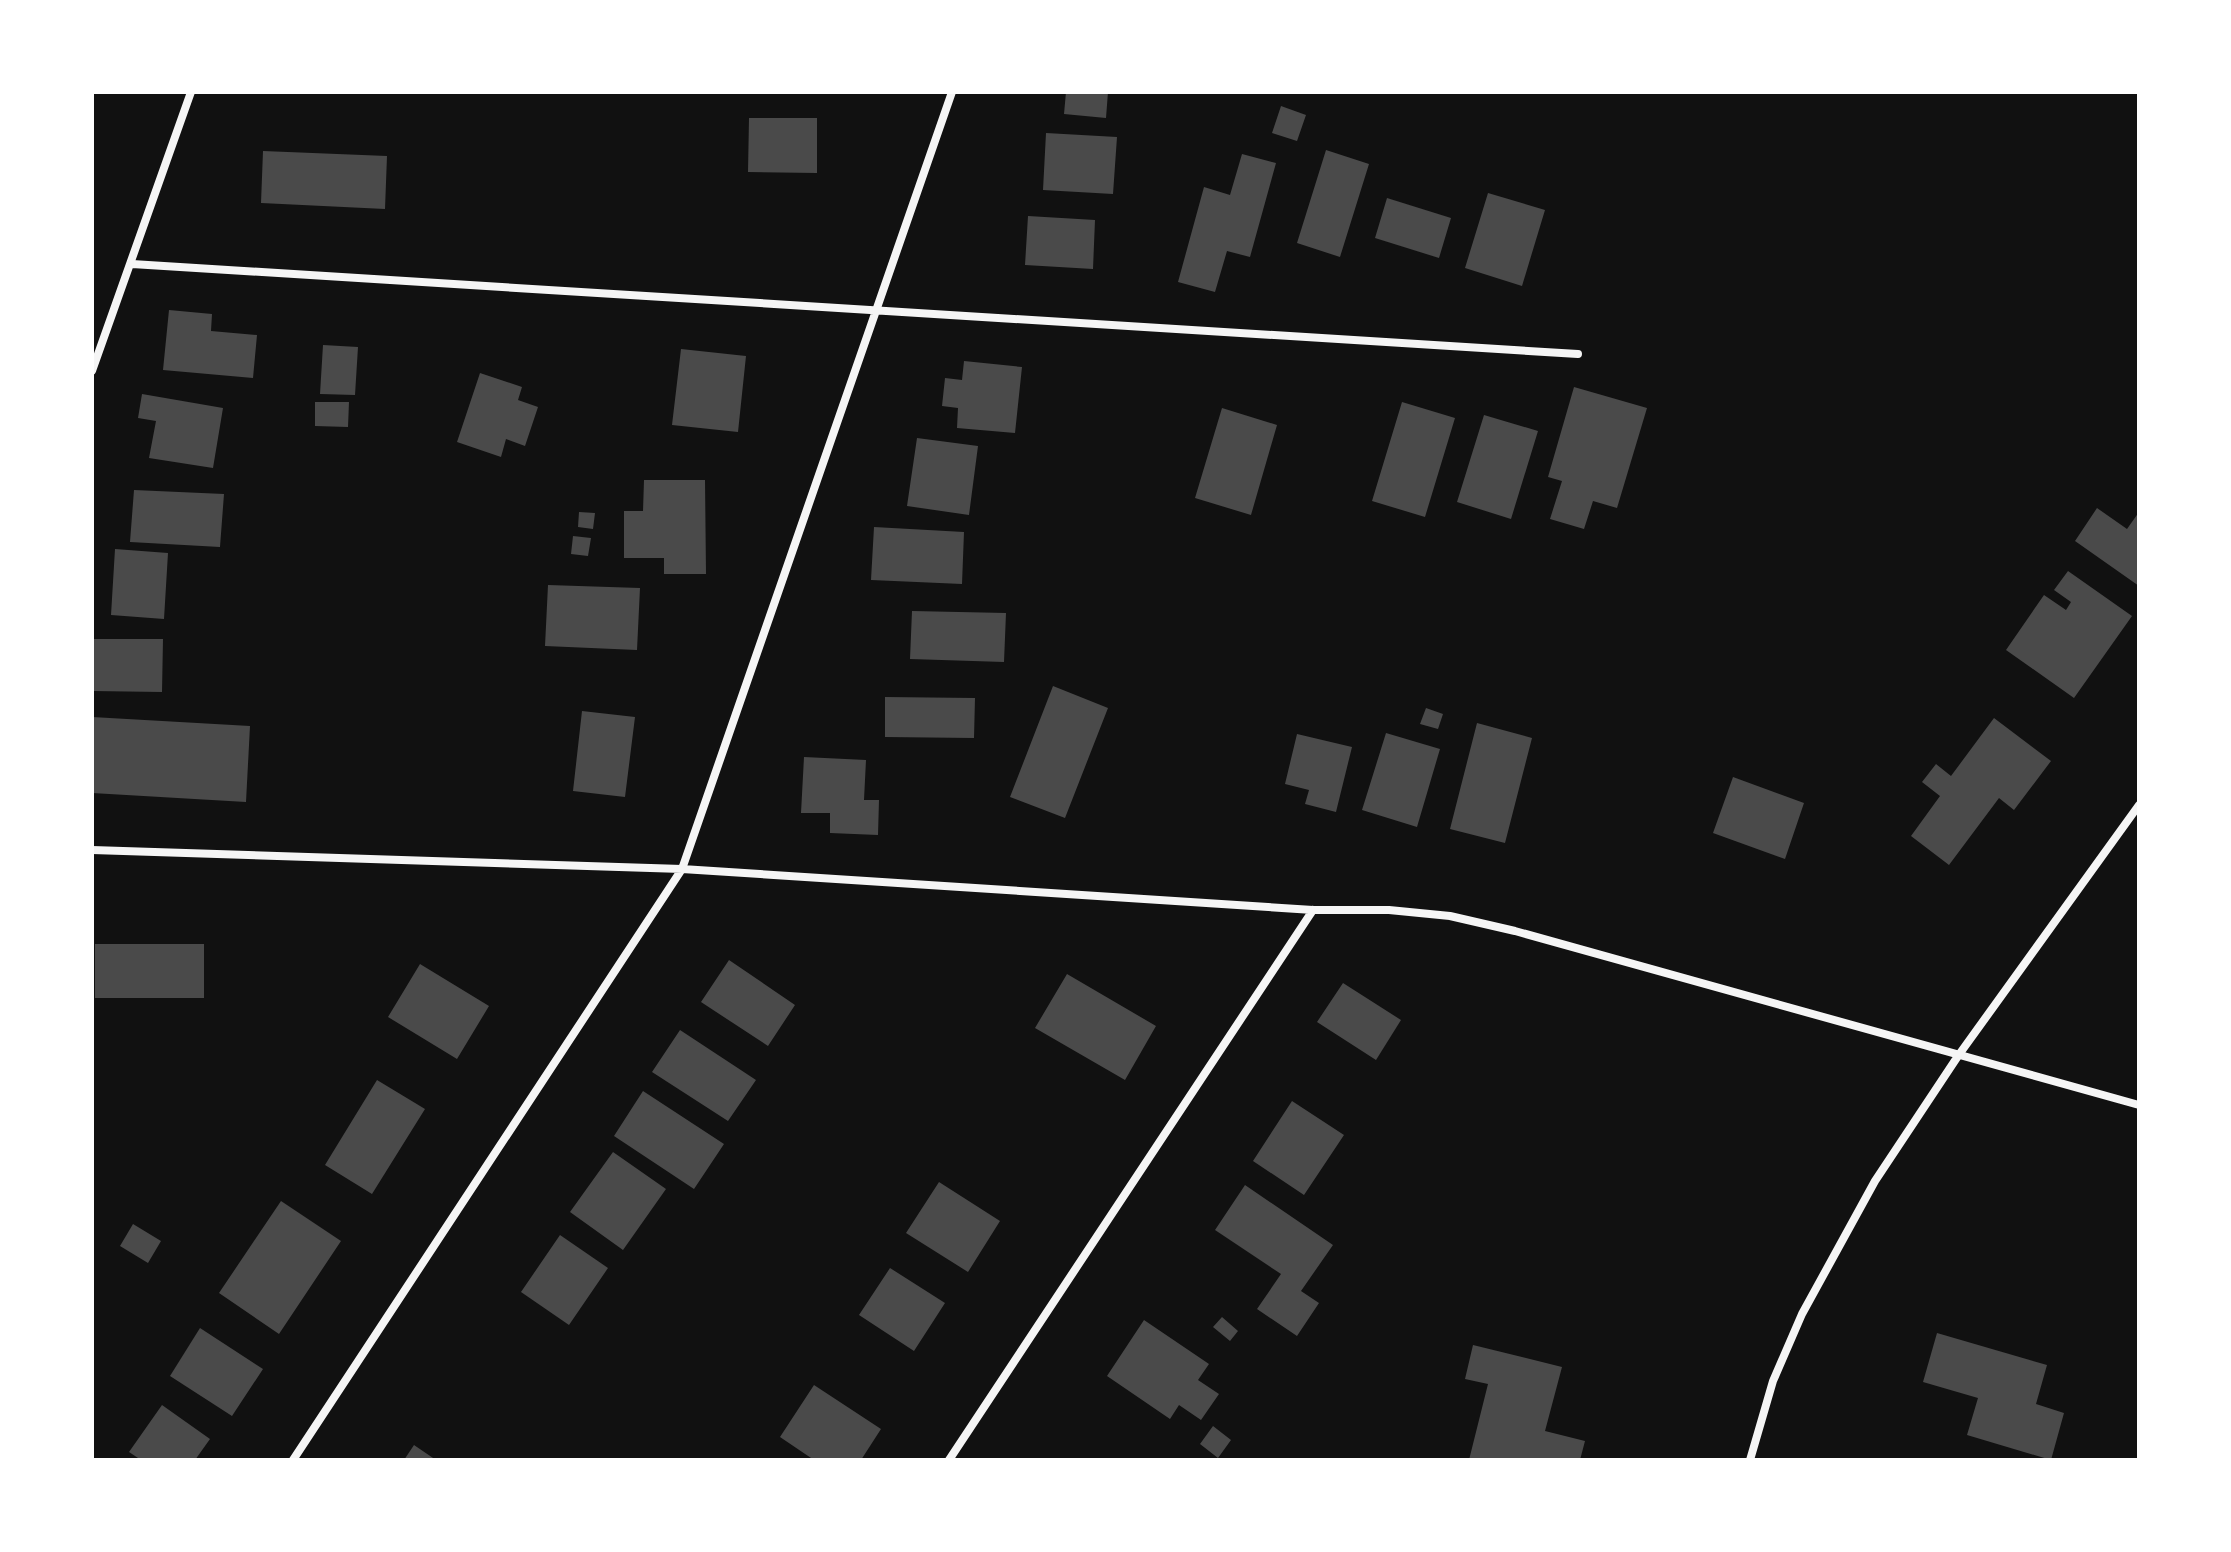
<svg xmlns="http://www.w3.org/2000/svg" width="2231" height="1552" font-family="'PT Sans',sans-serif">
<rect width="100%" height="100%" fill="#111"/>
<path fill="#4a4a4a" d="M1066 92H1108L1106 118 1064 114Z
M1281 106 1306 115 1297 141 1272 133Z
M749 118H817V173L748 172Z
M1046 133 1117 137 1113 194 1043 190Z
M1326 150 1369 164 1340 257 1297 243Z
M263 151 387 156 385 209 261 203Z
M1242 154 1276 163 1250 257 1227 251 1215 292 1178 282 1204 187 1230 195Z
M1488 193 1545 210 1522 286 1465 268Z
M1387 198 1451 218 1439 258 1375 238Z
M1028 216 1095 220 1093 269 1025 265Z
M169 310 212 314 211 331 257 335 253 378 163 370Z
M323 345 358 347 355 395 320 394Z
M681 349 746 356 738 432 672 425Z
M964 361 1022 367 1015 433 957 428 958 408 942 406 945 378 962 380Z
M480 373 522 387 518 400 538 407 525 446 506 439 501 457 457 442Z
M1574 387 1647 408 1617 508 1593 501 1584 529 1550 519 1562 481 1548 477Z
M142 394 223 408 213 468 149 458 156 421 138 418Z
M315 402H349L348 427 315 426Z
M1402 402 1455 418 1425 517 1372 501Z
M1222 408 1277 425 1251 515 1195 498Z
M1484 415 1538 431 1511 519 1457 502Z
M917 438 978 446 969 515 907 506Z
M644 480H705L706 574H664V558H624V511H643Z
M134 490 224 494 220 547 130 542Z
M2097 508 2127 529 2139 512V586L2075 541Z
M579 512 595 513 593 529 578 527Z
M874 527 964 532 962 584 871 580Z
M573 536 591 538 588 556 571 554Z
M115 549 168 553 164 619 111 615Z
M2068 571 2132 616 2074 698 2006 650 2044 595 2066 610 2071 602 2054 590Z
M548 585 640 588 637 650 545 646Z
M912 611 1006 613 1004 662 910 659Z
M92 639H163L162 692 92 691Z
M1053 686 1108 708 1065 818 1010 797Z
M885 697 975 698 974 738 885 737Z
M1426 708 1443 714 1438 729 1420 724Z
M582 711 635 717 625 797 573 791Z
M92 717 250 726 246 802 92 793Z
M1994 718 2051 761 2014 810 1999 798 1949 865 1911 836 1940 796 1922 782 1936 764 1951 776Z
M1477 723 1532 738 1505 843 1450 829Z
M1386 733 1440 749 1417 827 1362 810Z
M1297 734 1352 747 1336 812 1305 804 1309 790 1285 784Z
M804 757 866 760 864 800H879L878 835 830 833V813H801Z
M1733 777 1804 803 1785 859 1713 833Z
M95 944H204V998H95Z
M729 960 795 1005 768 1046 701 1002Z
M420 964 489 1006 457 1059 388 1017Z
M1067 974 1156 1026 1125 1080 1035 1028Z
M1343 983 1401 1020 1376 1060 1317 1022Z
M680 1030 756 1080 728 1121 652 1072Z
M377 1080 425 1109 372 1194 325 1165Z
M643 1091 724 1144 694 1189 614 1136Z
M1292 1101 1344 1135 1304 1195 1253 1161Z
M613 1152 666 1189 623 1250 570 1212Z
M939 1182 1000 1221 968 1272 906 1233Z
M1245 1185 1333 1245 1301 1291 1319 1303 1297 1336 1257 1309 1281 1274 1215 1230Z
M281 1201 341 1241 279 1334 219 1293Z
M133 1224 161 1241 148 1263 120 1246Z
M560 1235 608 1268 569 1325 521 1292Z
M890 1268 945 1303 914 1351 859 1315Z
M1222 1317 1238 1331 1230 1341 1213 1327Z
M1144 1320 1209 1364 1198 1380 1219 1394 1201 1420 1179 1405 1170 1419 1107 1376Z
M200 1328 263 1369 232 1416 170 1376Z
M1937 1333 2047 1365 2036 1404 2064 1413 2051 1460 1967 1435 1978 1398 1923 1382Z
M1473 1345 1562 1367 1545 1431 1585 1441 1580 1460H1469L1488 1384 1465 1379Z
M814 1385 881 1429 861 1460H814L780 1437Z
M162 1405 210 1439 195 1460H141L129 1452Z
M1213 1426 1231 1440 1218 1458 1200 1444Z
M414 1445 436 1460H404Z"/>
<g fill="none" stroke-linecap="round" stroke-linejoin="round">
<path stroke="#f5f5f5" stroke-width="8" d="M132 264 1578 354
M92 371 191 92
M92 850 682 869 1313 910H1389L1450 916 1515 931 2139 1105
M293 1460 682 869 952 92
M949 1460 1313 910
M1750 1460 1773 1381 1802 1314 1875 1181 1958 1056 2139 805"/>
</g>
<rect width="2231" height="1552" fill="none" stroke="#ffffff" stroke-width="188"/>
</svg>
